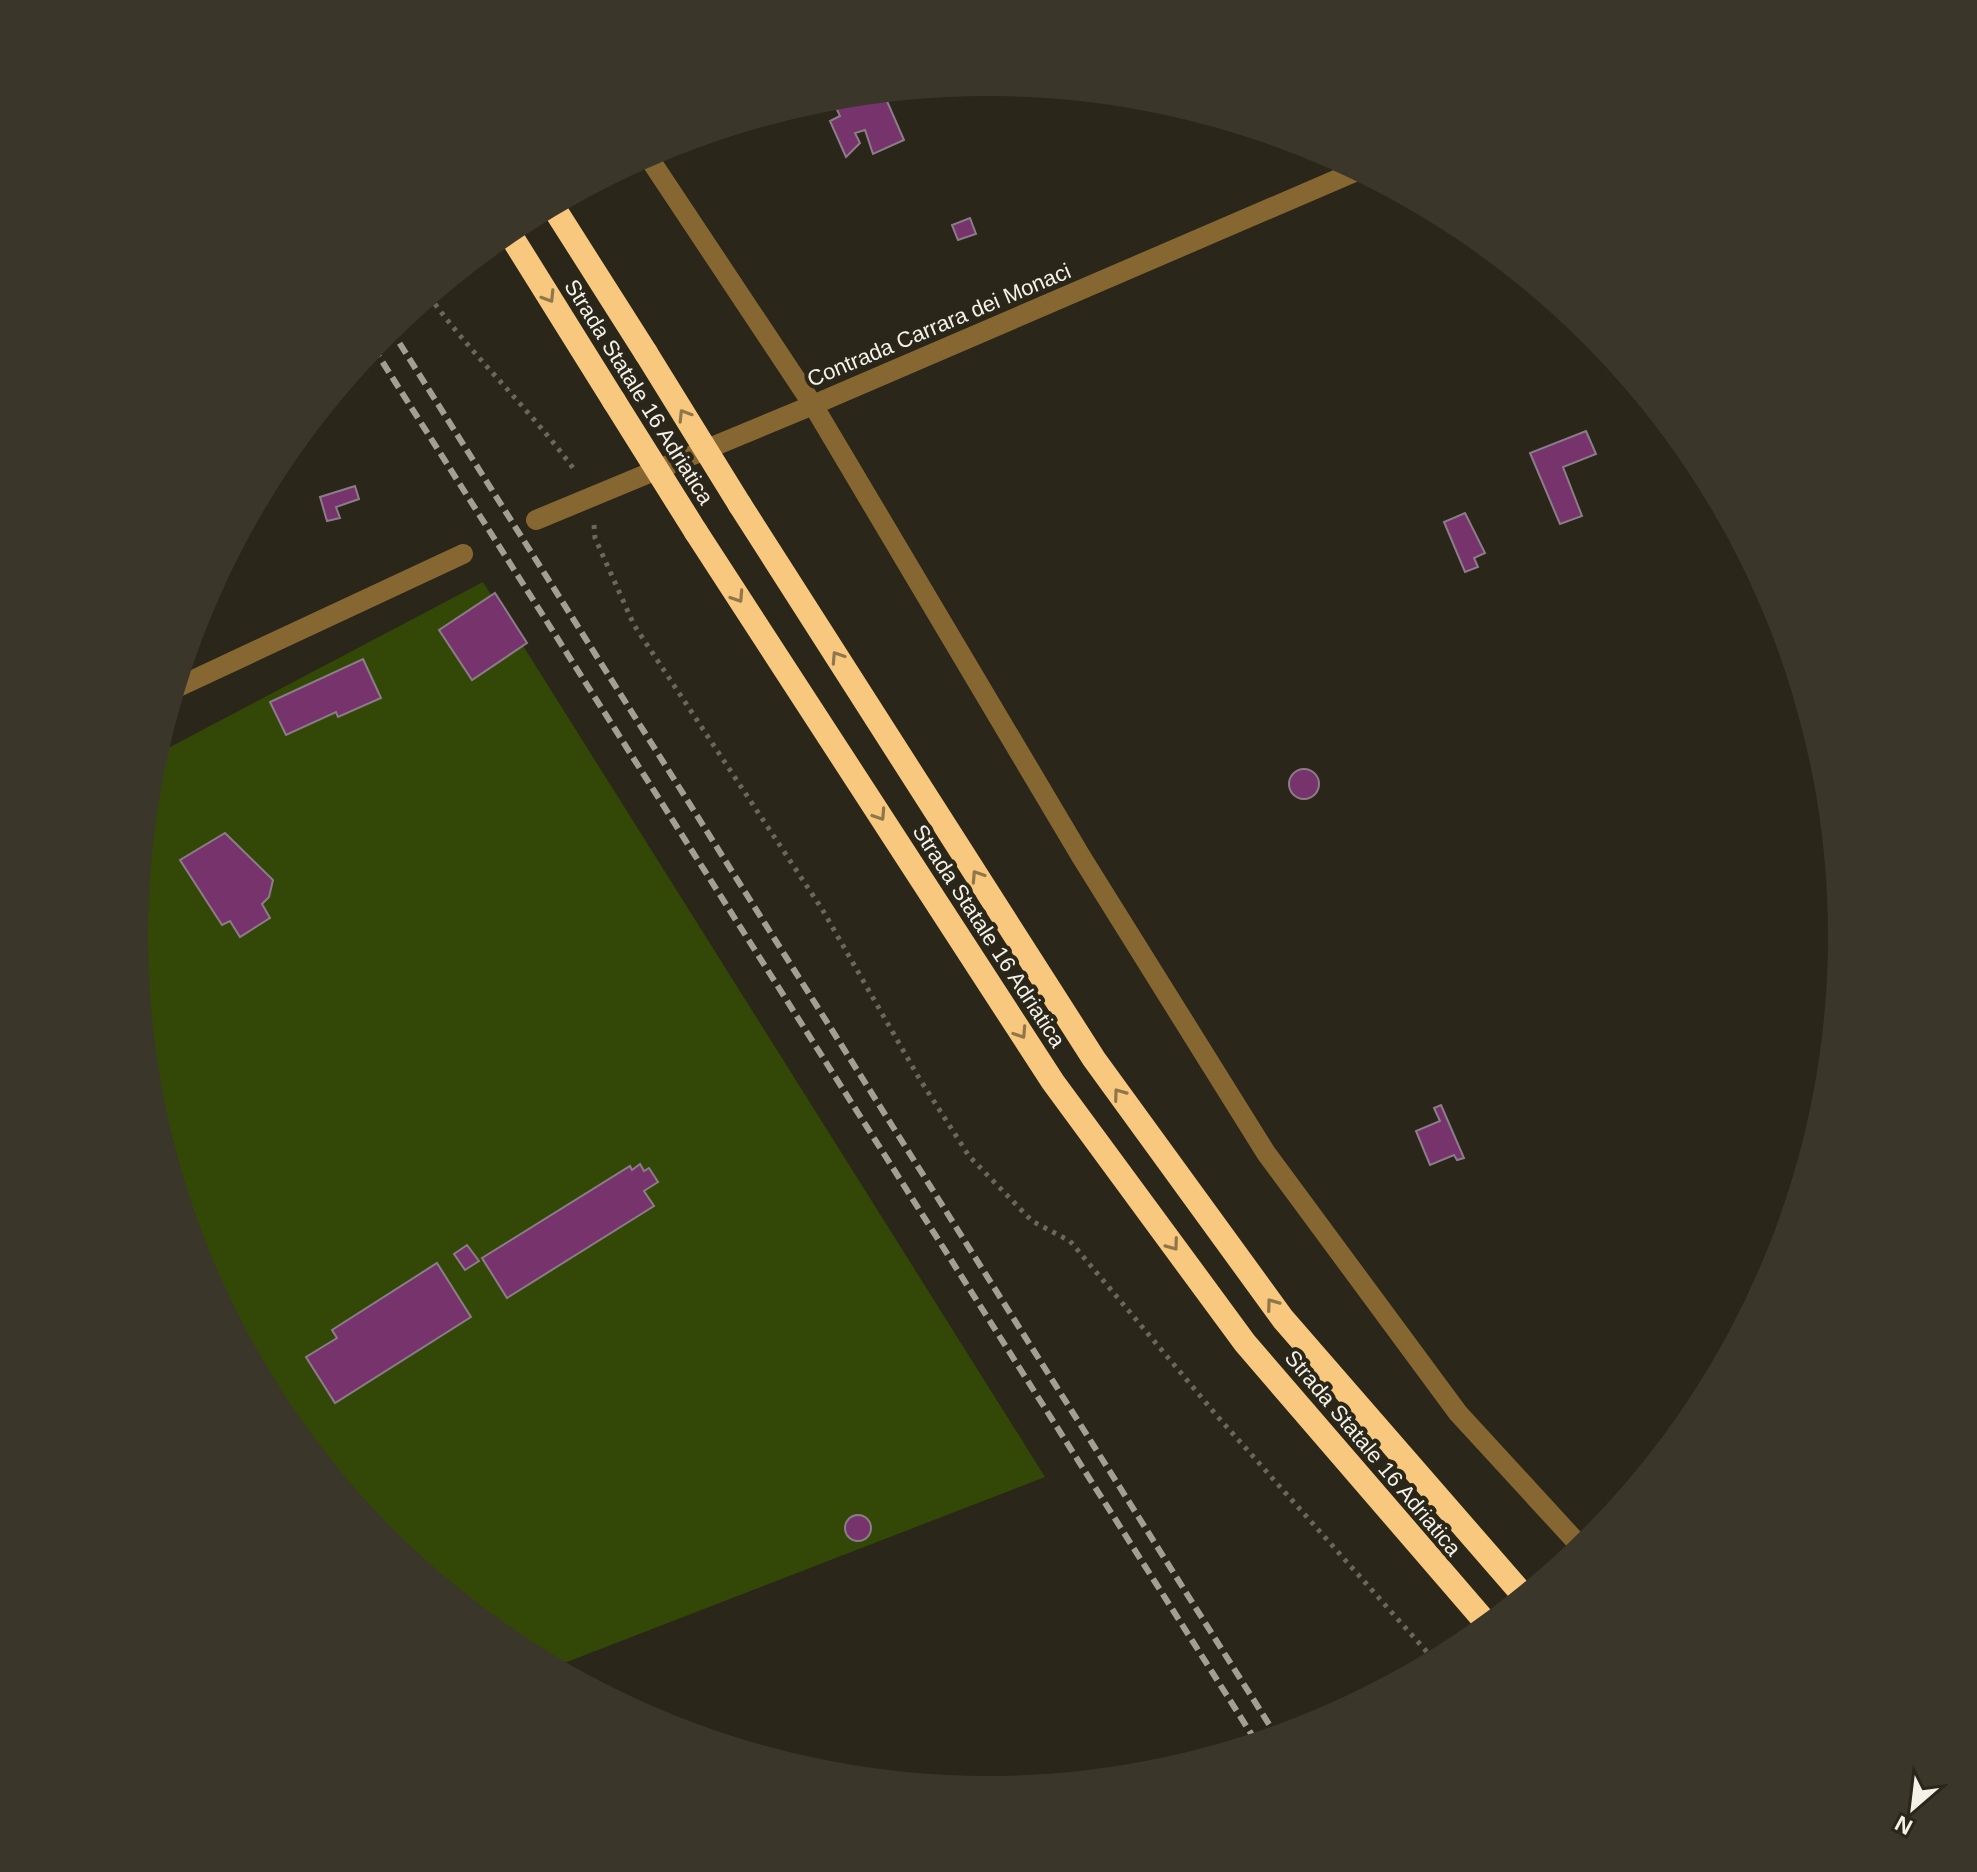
<svg xmlns="http://www.w3.org/2000/svg" width="1977" height="1872" font-family="Arial,sans-serif">
<rect width="100%" height="100%" fill="#2a2619"/>
<path fill="#334807" d="M483 582 1045 1477 554 1667 514 1646 384 1540 278 1410 199 1262 151 1102 135 936 155 755Z"/>
<path fill="#76336c" stroke="#8b7d88" stroke-width="2" d="M883 92 904 140 873 154 865 130 855 133 860 143 846 157 830 121 840 116 832 99Z
M970 218 976 234 958 240 952 225Z
M1586 431 1596 454 1563 467 1582 516 1560 524 1530 453Z
M355 486 359 499 336 507 340 518 327 521 320 497Z
M1465 513 1485 553 1474 558 1478 567 1465 572 1444 522Z
M495 593 527 643 472 680 439 630Z
M363 659 381 698 338 717 336 712 286 735 270 702Z
M1289 784a15 15 0 1 1 30 0a15 15 0 1 1-30 0Z
M225 833 273 880 269 897 262 904 270 918 240 937 230 921 222 925 180 860Z
M1441 1105 1464 1158 1457 1160 1454 1155 1430 1165 1416 1131 1440 1121 1434 1108Z
M640 1164 644 1171 649 1168 658 1182 644 1191 654 1206 507 1298 482 1258 630 1166 632 1170Z
M467 1245 479 1261 465 1270 454 1254Z
M437 1263 471 1317 335 1403 306 1357 337 1338 332 1330Z
M845 1528a13 13 0 1 1 26 0a13 13 0 1 1-26 0Z"/>
<g fill="none" stroke-linecap="round" stroke-linejoin="round">
<path stroke="#6b675c" stroke-width="5" stroke-dasharray="4 6" stroke-linecap="butt" d="M429 296C474 358 531 410 576 472
M594 525 595 538 634 625 822 909 919 1078 969 1156 1032 1221 1070 1241 1218 1417 1435 1661"/>
<path stroke="#866732" stroke-width="20" d="M647 155 813 405 1082 858 1266 1153 1458 1413 1582 1548
M536 520 813 405 1359 170
M176 688 463 554"/>
<path stroke="#f7c87d" stroke-width="24" d="M552 205 646 353
M508 231 614 401
M740 505 1094 1059 1283 1319 1524 1596
M696 532 1053 1082 1245 1343 1488 1625"/>
<path stroke="#a39f95" stroke-width="6" stroke-dasharray="12 6" stroke-linecap="butt" d="M390 328 1277 1737
M373 347 1257 1743"/>
<path stroke="#f7c87d" stroke-width="24" d="M646 353 740 505
M614 401 696 532"/>
</g>
<defs><path id="oneway-chevron" d="M-2-3.5L2.5 0L-2 3.5" fill="none" stroke-width="1.6" stroke-linecap="round" stroke-linejoin="round" transform="scale(2)"/></defs>
<g stroke="#90774b">
<use href="#oneway-chevron" transform="translate(549 297) rotate(58)"/>
<use href="#oneway-chevron" transform="translate(684 415) rotate(-122)"/>
<use href="#oneway-chevron" transform="translate(738 597) rotate(57)"/>
<use href="#oneway-chevron" transform="translate(837 657) rotate(-123)"/>
<use href="#oneway-chevron" transform="translate(880 815) rotate(57)"/>
<use href="#oneway-chevron" transform="translate(977 876) rotate(-123)"/>
<use href="#oneway-chevron" transform="translate(1021 1033) rotate(57)"/>
<use href="#oneway-chevron" transform="translate(1119 1094) rotate(-126)"/>
<use href="#oneway-chevron" transform="translate(1173 1245) rotate(54)"/>
<use href="#oneway-chevron" transform="translate(1272 1304) rotate(-126)"/>
</g>
<g text-anchor="middle" dominant-baseline="central" stroke-width="8" stroke-linejoin="round" paint-order="stroke">
<g font-size="22" fill="#f4f1e8" stroke="#2a2619">
<text transform="translate(939 325) rotate(-23)">Contrada Carrara dei Monaci</text>
<text transform="translate(639 392) rotate(58)">Strada Statale 16 Adriatica</text>
<text transform="translate(989 936) rotate(57)">Strada Statale 16 Adriatica</text>
<text transform="translate(1373 1453) rotate(50)">Strada Statale 16 Adriatica</text>
</g>
</g>
<path d="M0 0H1977V1872H0ZM148 936a840 840 0 1 1 1680 0a840 840 0 1 1-1680 0Z" fill="#3a362a" fill-rule="evenodd"/>
<g transform="translate(1913 1808) rotate(208)" stroke="#2a2619" stroke-width="6" paint-order="stroke">
<path d="M0-6L14 30L0 20L-14 30Z" fill="#f4f1e8"/>
<text y="-12" font-size="22" font-weight="bold" text-anchor="middle" fill="#f4f1e8">N</text>
</g>
</svg>
